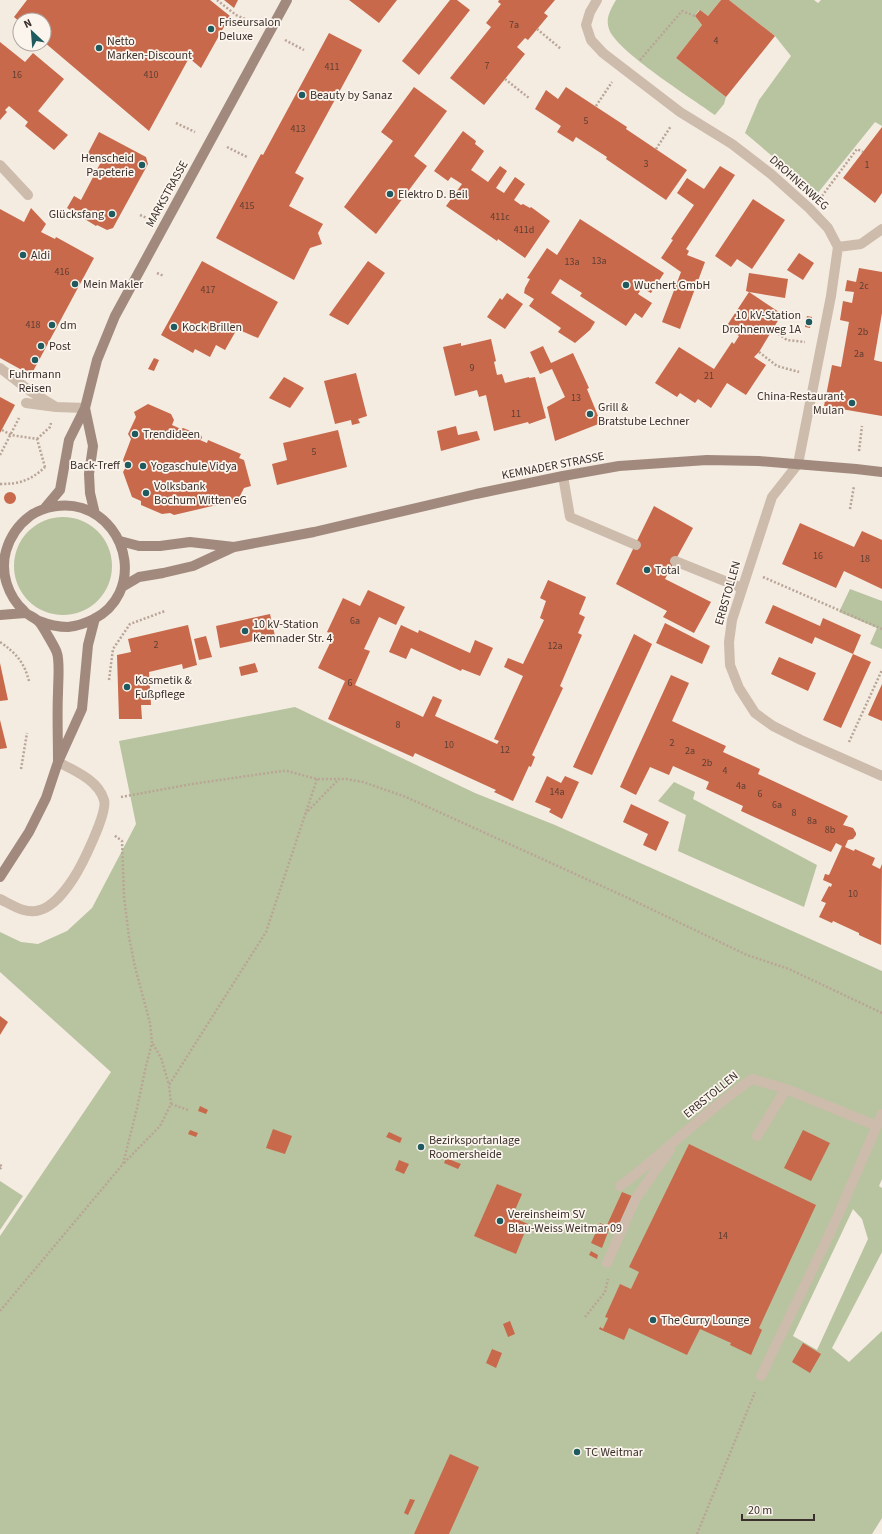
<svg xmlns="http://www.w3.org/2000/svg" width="882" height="1534" font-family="'Source Sans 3',sans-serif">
<rect width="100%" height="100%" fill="#f4ebe1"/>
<path fill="#b8c4a0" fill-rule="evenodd" d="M616 0H721L708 16 699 10 695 16 702 25 676 58 726 97 724 104 715 115C693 99 616 51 609 29 605 18 611 9 616 0Z
M729 0H814L818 3 821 0H882V126L875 122 817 194 745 133 759 100 791 56 775 36Z
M14 566a49 49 0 1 1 98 0a49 49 0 1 1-98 0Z
M850 589 882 601V649L870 644 877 628 839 612Z
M295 707 475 793 555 825 882 971V1179L879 1186 882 1188V1252L832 1348 849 1362 882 1331V1518L872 1534H0V1236L111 1072 0 972V932L21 942 38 944 67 931 92 908 136 824 119 741ZM853 1209 862 1219 868 1239 817 1350 793 1336Z
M674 782 695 792 693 799 817 865 804 907 678 851 686 815 658 801Z
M0 1181 23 1196 0 1230Z"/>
<path fill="#c8694b" d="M27 0H210L230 16 201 68 189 58 149 131 44 42V20H20V22L14 17Z
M224 0H238L234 8Z
M349 0H397L379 23Z
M450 0H457L470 10 419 75 402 61Z
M499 0H555L544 13 548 16 528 40 525 38 517 47 525 54 484 105 450 78 491 27 486 23 501 4 498 2Z
M721 0H729L775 36 726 97 676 58 702 25 695 16 700 10 708 16Z
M329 33 362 50 295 173 304 178 289 206 323 224 318 233 322 244 310 248 294 280 216 238 261 154 263 155Z
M0 42 25 62 33 53 64 79 38 111 68 135 54 150 25 126 28 122 9 106 5 110 7 112 0 120Z
M414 87 447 111 414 156 427 166 376 234 344 207 393 141 381 132Z
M566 87 627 127 626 129 687 170 666 200 606 159 607 157 576 137 573 142 557 132 561 126 535 109 546 90 558 99Z
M882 127V193L875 203 843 178Z
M463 131 476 141 475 144 484 151 471 170 488 182 500 166 507 171 496 188 504 193 515 177 525 184 514 200 521 205 523 204 530 208 531 207 550 221 525 258 498 239 497 241 446 206 462 184 451 177 448 181 434 171Z
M99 132 146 157 148 164 113 228 107 230 97 225 96 226 67 208 74 196 81 200 101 162 87 155Z
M720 166 735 175 686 249 689 251 687 255 705 262 680 329 662 322 681 272 661 258 673 240 671 239 694 205 677 193 687 178 704 189Z
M753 199 785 220 752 269 737 259 731 267 715 256Z
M31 208 46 224 41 232 55 239 56 237 94 258 31 375 0 358V209L24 222Z
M580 219 664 273 651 293 642 288 638 294 652 303 642 318 635 313 626 326 580 296 582 293 560 279 551 293 595 322 590 330 575 343 558 332 561 328 529 306 534 299 524 293 525 288 530 279 527 278 547 248 557 255Z
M799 253 814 263 803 280 787 270Z
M202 261 278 302 258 338 237 329 225 350 216 345 210 357 195 349 193 353 161 335Z
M368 261 385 273 348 325 329 315Z
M859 268 882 272V313L874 360 882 362V416L824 406 832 365 841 367 849 322 840 320 843 301 852 303 854 292 845 291 847 280 856 282Z
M749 273 788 279 785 298 749 292 782 314 759 352 754 357 766 365 746 395 727 383 711 408 698 399 695 403 680 393 677 397 655 383 679 347 714 369 732 342 734 344 739 336 726 327 749 292 746 291Z
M507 293 523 304 505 329 487 317 500 298 502 300Z
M807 316 812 317 810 328 805 327Z
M491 339 496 361 494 362 497 375 502 374 505 383 529 377V378L535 377 546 418 529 424 528 422 494 431 486 395 479 397 477 390 455 396 443 347 461 343V346Z
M543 346 551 363 573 353 589 388 587 389 601 423 555 441 547 407 565 397 552 369 540 374 530 352Z
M154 358 159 360 154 371 148 369Z
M356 373 367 416 358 419 360 423 352 425 351 420 335 424 324 381Z
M284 377 304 388 290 408 269 398Z
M0 397 15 405 0 433Z
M148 404 171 414 174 420 172 425 181 429 183 428 201 435 202 438 200 440 207 443 208 440 241 454 239 458 244 460 251 486 244 488 238 500 174 515 170 513 162 514 141 505V501L132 497 123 472 126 467 123 460 131 439 128 434 136 417 134 412Z
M456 426 458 435 477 431 480 440 441 451 437 431Z
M338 430 347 467 277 485 272 464 287 460 283 443Z
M4 498a6 6 0 1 1 12 0a6 6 0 1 1-12 0Z
M654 506 693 528 665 579 711 602 694 633 663 617 667 611 616 584Z
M800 523 854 547 862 531 882 540V589L844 571 836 588 782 564Z
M548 580 586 597 579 614 585 617 578 633 582 635 560 686 563 688 532 755 535 757 531 767 529 766 513 801 494 792 496 790 415 753 413 757 328 719 345 681 318 668 334 635 327 632 343 598 360 606 368 590 405 607 396 625 379 617 364 649 370 651 355 685 423 717 433 696 442 700 435 716 497 744 499 741 494 739 523 676 504 667 508 658 523 664 544 620 540 618 546 601 540 598Z
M773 605 820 626 823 618 861 635 853 654 815 637 812 644 765 623Z
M270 614 275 636 220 648 216 626Z
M665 623 710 646 702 664 656 643Z
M188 625 197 665 183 669 182 664 149 672 151 705H141L142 719H119L117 655 131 652 128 639Z
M401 625 418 633 419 630 470 653 475 640 493 648 480 676 462 669 461 671 411 648 406 659 389 652Z
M634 634 652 644 592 775 573 767Z
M206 636 212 657 199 660 194 639Z
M853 654 871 662 841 728 823 720Z
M779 657 816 673 808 691 771 674Z
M0 663 8 700 0 701Z
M255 663 258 672 241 676 239 667Z
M671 675 689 683 672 721 726 746 723 752 760 769 758 774 848 816 843 825 853 828 856 833V835L853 839 848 840 845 847 854 851 855 849 875 858 872 865 880 869 882 864 881 945 859 935V933L833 921 832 923 819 917 826 903 821 901 829 886 831 887 832 884 823 880 825 874 829 875 842 846 836 843 831 852 741 811 743 806 706 789 709 782 673 766 669 775 650 767 636 795 620 787Z
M882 684V721L868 715Z
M0 720 7 748 0 749Z
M547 776 561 783 565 776 579 782 562 819 549 812 551 809 535 802Z
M631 804 669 822 656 851 643 845 648 834 623 822Z
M0 1016 8 1022 0 1035Z
M200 1106 208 1110 206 1114 198 1111Z
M273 1129 292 1136 285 1154 266 1148Z
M190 1130 198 1133 196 1137 188 1134Z
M803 1130 830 1143 811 1181 784 1168Z
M389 1132 402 1138 400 1143 386 1137Z
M689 1144 816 1205 759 1328 762 1330 751 1355 730 1345 731 1343 700 1329 687 1355 629 1328 624 1340 599 1329 600 1327 603 1329 608 1318 605 1317 620 1284 631 1289 639 1272 629 1267Z
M446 1158 461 1164 458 1169 444 1163Z
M399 1160 409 1164 404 1174 395 1170Z
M497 1184 522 1194 512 1217 528 1224 516 1254 474 1236Z
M622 1192 632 1196 617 1229 607 1225Z
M600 1223 610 1227 602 1248 591 1243Z
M591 1251 598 1255 597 1259 589 1255Z
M510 1321 515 1334 508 1337 503 1324Z
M803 1343 821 1354 810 1373 792 1362Z
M492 1349 502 1353 496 1368 486 1363Z
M450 1454 479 1467 449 1534H414Z
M410 1499 415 1500 408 1515 404 1513Z"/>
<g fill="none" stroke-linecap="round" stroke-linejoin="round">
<path stroke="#b9a596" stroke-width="2.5" stroke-dasharray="2 2" stroke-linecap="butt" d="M217 0 236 15 254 23
M537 29 561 49
M285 40 304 50
M640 60 682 11 695 16
M505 79 529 98
M596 106 612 82
M176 123 195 132
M227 147 247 157
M656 149 671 126
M822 196 857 149 863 152
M140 215 149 219
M157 273 164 276
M772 329 787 340 805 342
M759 352 777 366 799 372
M2 430 11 435 37 439 45 467
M37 439 50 427 51 423
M859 451 862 426
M0 455 19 418
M0 484C19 484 30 481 45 467L47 468
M850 509 854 486
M763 577 882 629
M0 642C16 653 24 662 29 681
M109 680 113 649 130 624 165 611
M849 742 882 670
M21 769 27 733
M121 797 192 784 282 771H287L317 779H346L363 782 406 797 628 898 747 955 789 969 882 1013
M305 814 339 779
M153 1044 161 1058 169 1085
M171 1104 188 1110
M124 1163 160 1126 171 1104 169 1085 266 932 317 779
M0 1165 2 1166 0 1169
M0 1311 123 1164 137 1108 146 1066 152 1043 150 1023 135 967 129 937 124 897 122 841 114 835
M585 1317 605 1292 608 1279
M697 1534 755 1392"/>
<path stroke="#cdbbac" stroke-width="10" d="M0 165 28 195
M0 368 30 391 56 407
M26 403 56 407 85 408
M563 476 570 517 636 545
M675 561 742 588
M0 899C12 905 26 915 40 910 54 906 65 891 73 879 81 867 108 813 104 800 98 780 75 771 58 762
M757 1136 786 1089
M620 1186C666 1152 705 1111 752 1079L786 1089 877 1126
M607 1263 636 1198 670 1150
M761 1376 832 1229 882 1114"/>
<path stroke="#cdbbac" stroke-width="10" d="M597 0 590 12 586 25 591 40 603 53 680 112 732 144 771 174 809 208 828 228 838 247 831 296 798 464 772 497 732 620 729 642 730 665 739 688 755 713 773 726 801 740 882 776
M838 247 861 244 882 229"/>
<path stroke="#a18a7d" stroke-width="10" d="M85 408 93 446 89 474 90 493 95 514
M44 509 60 490 69 440 85 408 97 360 115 316 287 0
M120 541 139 546H160L190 542 234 547
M122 587 139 577 163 573 193 566 234 547 314 532 476 494 563 476 619 466 707 460 759 461 856 469 882 472
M0 615 25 613
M39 621C49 625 58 627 68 627 78 626 86 623 94 619 142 594 131 524 82 508 65 503 44 506 30 516 18 525 10 537 6 551 0 573 8 596 24 611 28 616 35 617 39 622 42 625 56 649 57 653 60 662 58 683 58 693 57 716 58 739 58 762
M0 877 29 832 46 798 58 762 82 709 88 645 95 618"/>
</g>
<g fill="#1f5a5e" stroke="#fbf5ee" stroke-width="1.5">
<circle cx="211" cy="29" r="4"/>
<circle cx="99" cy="48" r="4"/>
<circle cx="302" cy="95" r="4"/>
<circle cx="142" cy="165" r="4"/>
<circle cx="390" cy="194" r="4"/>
<circle cx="112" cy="214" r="4"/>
<circle cx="23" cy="255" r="4"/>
<circle cx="75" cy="284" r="4"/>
<circle cx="626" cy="285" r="4"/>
<circle cx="809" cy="322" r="4"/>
<circle cx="52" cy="325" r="4"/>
<circle cx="174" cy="327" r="4"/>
<circle cx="41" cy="346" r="4"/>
<circle cx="35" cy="360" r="4"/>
<circle cx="852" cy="403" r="4"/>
<circle cx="590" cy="414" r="4"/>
<circle cx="135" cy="434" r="4"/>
<circle cx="128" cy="465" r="4"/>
<circle cx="143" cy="466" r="4"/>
<circle cx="146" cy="493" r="4"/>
<circle cx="647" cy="570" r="4"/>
<circle cx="245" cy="631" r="4"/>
<circle cx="127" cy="687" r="4"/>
<circle cx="421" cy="1147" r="4"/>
<circle cx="500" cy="1221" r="4"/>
<circle cx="653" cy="1320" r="4"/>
<circle cx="577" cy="1452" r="4"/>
</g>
<g text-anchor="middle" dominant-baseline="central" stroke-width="3.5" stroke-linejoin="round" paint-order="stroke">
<g font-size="10" fill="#5e3e33">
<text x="514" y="25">7a</text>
<text x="716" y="41">4</text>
<text x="487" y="66">7</text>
<text x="332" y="67">411</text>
<text x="17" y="75">16</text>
<text x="151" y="75">410</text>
<text x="586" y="121">5</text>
<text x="298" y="129">413</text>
<text x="646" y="164">3</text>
<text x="867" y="165">1</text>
<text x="247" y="206">415</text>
<text x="500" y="217">411c</text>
<text x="524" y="230">411d</text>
<text x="599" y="261">13a</text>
<text x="572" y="262">13a</text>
<text x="62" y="272">416</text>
<text x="864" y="286">2c</text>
<text x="208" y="290">417</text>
<text x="33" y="325">418</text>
<text x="863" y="332">2b</text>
<text x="859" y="354">2a</text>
<text x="472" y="368">9</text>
<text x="709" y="376">21</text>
<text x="576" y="398">13</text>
<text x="516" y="414">11</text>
<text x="314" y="452">5</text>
<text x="818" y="556">16</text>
<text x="865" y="559">18</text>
<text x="355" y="621">6a</text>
<text x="156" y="645">2</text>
<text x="555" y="646">12a</text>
<text x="350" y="683">6</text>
<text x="398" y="725">8</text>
<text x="672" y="743">2</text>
<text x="449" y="745">10</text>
<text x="505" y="750">12</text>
<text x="690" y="751">2a</text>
<text x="707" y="763">2b</text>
<text x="725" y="771">4</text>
<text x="741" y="786">4a</text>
<text x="557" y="792">14a</text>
<text x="760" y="794">6</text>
<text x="777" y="805">6a</text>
<text x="794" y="813">8</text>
<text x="812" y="821">8a</text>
<text x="830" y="830">8b</text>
<text x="853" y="894">10</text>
<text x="723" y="1236">14</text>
</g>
<g font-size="12" fill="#3b302b" stroke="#fbf5ee" text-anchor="start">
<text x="219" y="22">Friseursalon<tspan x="219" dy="14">Deluxe</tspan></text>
<text x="107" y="41">Netto<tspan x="107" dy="14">Marken-Discount</tspan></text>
<text x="310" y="95">Beauty by Sanaz</text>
<text x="134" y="158" text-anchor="end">Henscheid<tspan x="134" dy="14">Papeterie</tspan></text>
<text x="398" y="194">Elektro D. Beil</text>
<text x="104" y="214" text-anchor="end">Glücksfang</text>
<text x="31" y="255">Aldi</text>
<text x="83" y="284">Mein Makler</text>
<text x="634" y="285">Wuchert GmbH</text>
<text x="801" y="315" text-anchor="end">10 kV-Station<tspan x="801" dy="14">Drohnenweg 1A</tspan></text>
<text x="60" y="325">dm</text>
<text x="182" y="327">Kock Brillen</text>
<text x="49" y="346">Post</text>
<text x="35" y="374" text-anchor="middle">Fuhrmann<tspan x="35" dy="14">Reisen</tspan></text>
<text x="844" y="396" text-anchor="end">China-Restaurant<tspan x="844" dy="14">Mulan</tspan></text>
<text x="598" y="407">Grill &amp;<tspan x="598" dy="14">Bratstube Lechner</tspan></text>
<text x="143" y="434">Trendideen</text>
<text x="120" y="465" text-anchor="end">Back-Treff</text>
<text x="151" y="466">Yogaschule Vidya</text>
<text x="154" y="486">Volksbank<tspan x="154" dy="14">Bochum Witten eG</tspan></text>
<text x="655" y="570">Total</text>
<text x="253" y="624">10 kV-Station<tspan x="253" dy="14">Kemnader Str. 4</tspan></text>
<text x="135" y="680">Kosmetik &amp;<tspan x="135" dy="14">Fußpflege</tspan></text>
<text x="429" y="1140">Bezirksportanlage<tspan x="429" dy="14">Roomersheide</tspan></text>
<text x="508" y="1214">Vereinsheim SV<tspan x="508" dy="14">Blau-Weiss Weitmar 09</tspan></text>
<text x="661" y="1320">The Curry Lounge</text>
<text x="585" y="1452">TC Weitmar</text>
</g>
<g font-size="12" fill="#3b302b" stroke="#fbf5ee">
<text transform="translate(799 183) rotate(42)">DROHNENWEG</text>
<text transform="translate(167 194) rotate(-61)">MARKSTRASSE</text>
<text transform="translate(553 466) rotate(-11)">KEMNADER STRASSE</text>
<text transform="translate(728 593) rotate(-74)">ERBSTOLLEN</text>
<text transform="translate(711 1095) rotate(-39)">ERBSTOLLEN</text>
</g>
</g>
<g transform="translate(32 32) rotate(334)"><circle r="19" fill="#fbf5ee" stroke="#aea6a0"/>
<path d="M0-3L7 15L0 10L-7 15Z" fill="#1f5a5e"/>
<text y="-6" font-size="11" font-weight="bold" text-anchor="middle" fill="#3b302b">N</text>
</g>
<path d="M742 1514v6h72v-6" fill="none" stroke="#3b302b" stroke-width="2"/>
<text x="748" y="1514" font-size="12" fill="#3b302b" stroke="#fbf5ee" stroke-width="3" paint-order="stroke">20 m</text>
</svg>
